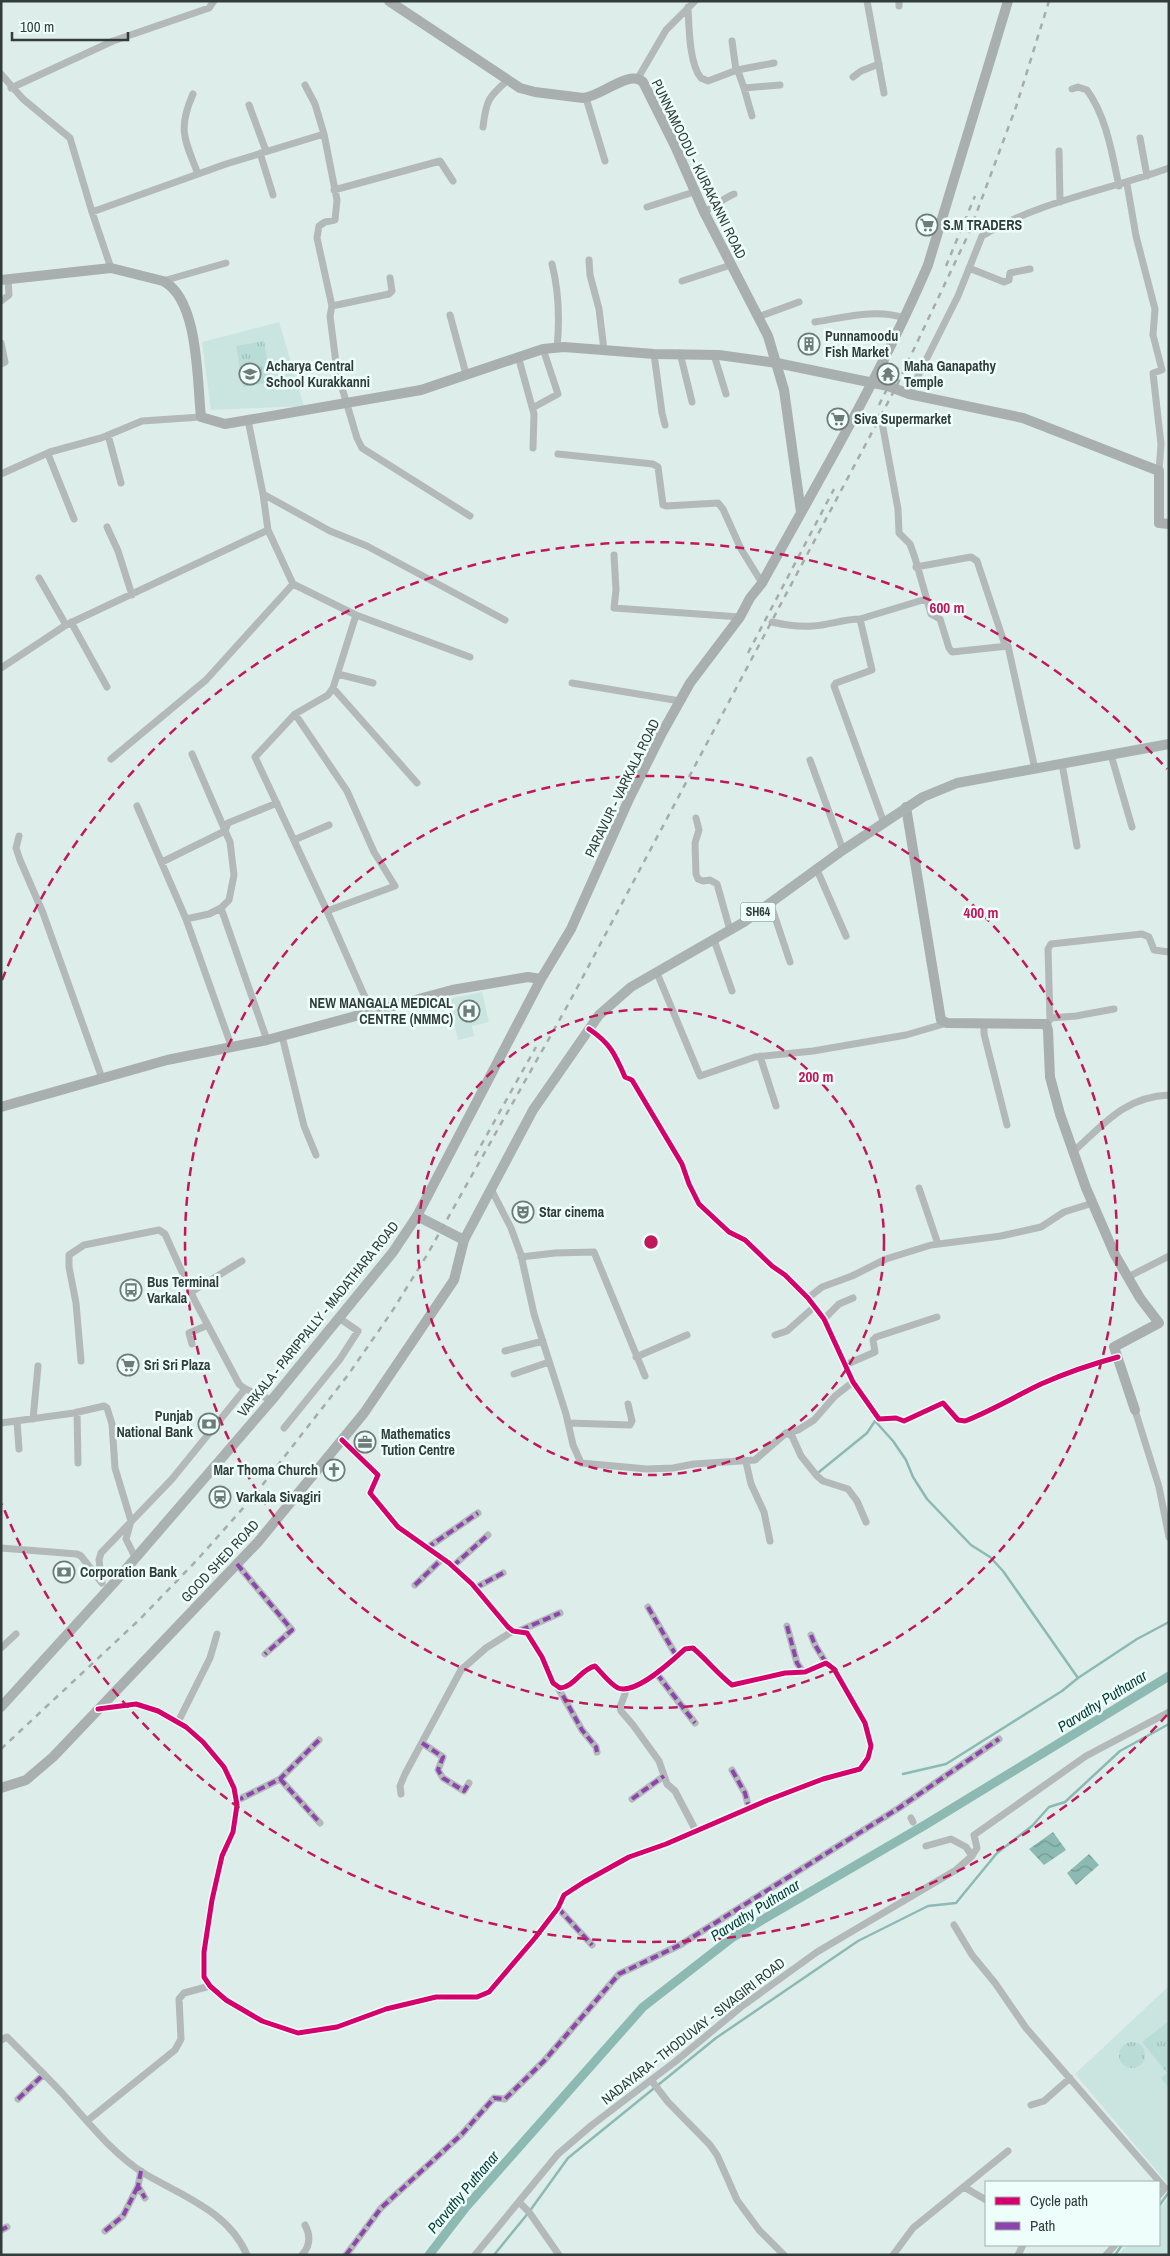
<svg xmlns="http://www.w3.org/2000/svg" width="1170" height="2256" font-family="'Archivo Narrow',sans-serif">
<defs>
<pattern id="park-tufts" width="24" height="20" patternUnits="userSpaceOnUse" patternTransform="scale(1.25)"><rect width="24" height="20" fill="#b9dcd6"/><path d="M3 7l-1-3M5 7V3M7 7l1-3M15 17l-1-3M17 17v-4M19 17l1-3" fill="none" stroke="#a0beb9"/></pattern>
<pattern id="water-waves" width="16" height="10" patternUnits="userSpaceOnUse" patternTransform="scale(1.25)"><rect width="16" height="10" fill="#8cbab3"/><path d="M0 5q4-4 8 0t8 0" fill="none" stroke="#739893"/></pattern>
</defs>
<rect width="100%" height="100%" fill="#ddedea"/>
<path fill="#cae5e0" d="M279 322 304 406 211 410 202 342Z
M482 992 489 1022 472 1026 474 1036 458 1040 448 999Z
M1169 1986V2184H1168L1075 2074Z
M1169 2198V2255H1118L1127 2245H1159V2209Z"/>
<path fill="url(#park-tufts)" d="M264 341 271 382 243 387 236 346Z
M1169 2021V2088L1161 2078 1167 2073 1142 2042Z
M1119 2055a13 13 0 1 1 26 0a13 13 0 1 1-26 0Z"/>
<path fill="url(#water-waves)" d="M1053 1832 1066 1850 1044 1865 1029 1849Z
M1089 1854 1099 1865 1076 1885 1067 1873Z"/>
<g fill="none" stroke-linecap="round" stroke-linejoin="round">
<path stroke="#8cbab3" stroke-width="2.5" d="M819 1472 867 1433 875 1421 893 1441 906 1460 913 1477 927 1499 971 1545 990 1557 1003 1571 1078 1678 1137 1639 1169 1622
M903 1774 946 1764 1062 1691 1078 1678
M1159 2206 1169 2192
M494 2255 529 2212 568 2158 716 2038 858 1941 928 1906 956 1903 997 1853 1032 1826 1049 1807 1065 1802 1120 1751 1169 1724
M1115 2255 1122 2245"/>
<path stroke="#8cbab3" stroke-width="9" d="M429 2255 466 2207 643 2007 733 1937 925 1825 1169 1676"/>
<path stroke="#b3b9b8" stroke-width="7" d="M867 1 884 93
M899 1V6
M688 7C689 25 689 64 701 78L708 81 737 70 774 63
M732 41 736 70
M738 71 744 88 780 85
M1 74 23 99 70 138 92 212 111 268
M853 77 861 71 879 64
M638 78 666 30 695 1
M305 85 315 104 324 134
M11 88 113 41 209 8 214 1
M744 88 752 116
M1072 89 1078 87 1087 90C1107 118 1112 154 1119 186
M193 94C177 130 185 140 198 174
M586 98 605 161
M249 105 266 151
M483 127C486 101 488 97 508 80
M1140 138 1147 176
M1059 151 1060 202
M260 153 273 195
M1127 184 1136 236 1155 309 1153 335 1162 370 1153 373 1161 444 1159 471
M334 190 440 161 453 181
M647 207 694 192
M92 212 226 164 324 134 337 200 335 220 325 222 319 226 317 238 332 306 330 316 337 371 357 438 362 448 470 516
M704 212C715 206 724 198 734 194
M589 260 590 275 599 309 604 350
M552 264C559 292 560 318 557 348
M969 268 1004 282 1009 280 1010 273 1030 269
M163 281 226 263
M682 281 731 265
M1 301 9 295 8 279
M332 306 389 294 392 291 390 278
M450 315 466 374
M758 317 799 302
M815 322C843 318 876 308 904 318
M1 343 5 362 1 364
M680 353 692 402
M654 354 662 413 665 425
M714 355 726 394
M518 356 534 414 533 448
M909 394 958 296 982 236C1039 201 1106 191 1169 168
M536 406 558 394 543 349
M881 417 898 509 899 533 910 544 915 558 931 614 940 619 949 648 952 652 1008 646 1035 769
M248 420 263 494 268 530 293 584 356 615 333 688 328 695 295 714 255 757 327 911 372 1013
M108 435 121 483
M48 454 74 519
M558 454 653 464 658 467 663 505 666 506 718 503 723 509 741 549 762 583
M1 474 50 452 101 438 142 421 201 417
M263 494 330 531 367 546 505 620
M107 527 118 551 132 595
M614 555 616 590 614 608 740 617
M916 567 971 557 977 561 1005 645
M39 578 66 625
M356 615 470 657
M860 619 872 670 836 683 834 686 884 823
M71 622 107 687
M772 622C785 625 800 627 813 626 829 625 844 619 860 619L926 599
M1 668 66 625 268 530
M338 674 373 683
M572 683 680 701
M333 688 417 783
M295 714 347 791 374 852 395 886 327 911
M192 754 230 842 234 875 229 900 221 908
M1111 755 1132 827
M111 759 206 680 293 584
M810 760 843 850
M1062 764 1077 846
M137 806 186 919 209 914 221 908 267 1040
M696 818 699 830 695 843 696 874 698 879 703 881 710 880 717 884 730 930
M19 836 16 848 20 860 43 913 102 1078
M294 840 329 825
M162 862 225 831 228 823 277 803
M817 870 846 936
M770 902 790 962
M186 919 232 1048
M714 940 732 991
M657 973 700 1076 755 1057 813 1051 906 1035 947 1023
M1050 1018 1076 1016 1114 1009
M1046 1024 1050 1020 1048 949 1051 944 1142 934 1149 937 1154 950 1169 952
M984 1025V1034L1007 1125
M589 1029C610 1043 615 1054 625 1077L632 1080 682 1164 689 1184 699 1204 729 1232 745 1240 772 1266 785 1275 808 1298 824 1319 853 1382 879 1419 896 1418 904 1421 943 1403 958 1420 965 1421C991 1411 1016 1396 1041 1384 1066 1373 1092 1364 1118 1357
M282 1036 304 1126 316 1155
M760 1056 776 1106
M1073 1152C1104 1124 1124 1097 1169 1095
M919 1188 938 1244
M491 1189 511 1228 521 1255 534 1314 566 1414 573 1445 581 1463 647 1469 673 1468 694 1464 755 1460 786 1433 798 1430 814 1420 835 1396 853 1382
M521 1257 555 1253 594 1252 645 1376
M1128 1277 1169 1256
M191 1292 242 1261
M808 1298 822 1287 852 1276 886 1259 931 1245 1001 1236 1041 1227 1064 1212 1093 1203
M824 1319 839 1304 853 1298
M775 1335 787 1331 814 1307
M192 1344 189 1333 208 1325
M505 1351 543 1341
M636 1357 687 1335
M81 1361 76 1303 69 1267V1255L84 1245 159 1230 165 1234 195 1301 239 1384C246 1392 262 1393 271 1401
M845 1365 875 1352 873 1340 876 1337 937 1317
M514 1374 549 1362
M1135 1410 1159 1487 1169 1537
M77 1412 78 1463
M33 1419 38 1366
M17 1421 19 1449
M1 1423 74 1413 104 1406 107 1408 112 1424 115 1468 131 1521 126 1539 135 1557
M568 1423 630 1425 632 1421 628 1404
M284 1428 340 1359 358 1331 339 1318
M786 1433 792 1436 801 1456 817 1476 823 1481 848 1489 857 1501 866 1522
M746 1462 751 1484 764 1512 770 1541
M1 1548 77 1554 81 1556 102 1583
M427 1548 478 1513
M237 1564 292 1630 265 1654
M453 1566 488 1535
M102 1583 99 1560 101 1553 172 1479 245 1389
M415 1585 443 1558
M475 1588 503 1573
M648 1607 677 1657
M787 1626 797 1663 803 1672
M519 1631 560 1613
M811 1635 815 1645 826 1663
M1 1648 16 1634
M657 1674 695 1723
M557 1686 582 1730 596 1747 597 1752
M624 1689 625 1694 620 1707 621 1711 633 1725 659 1761 667 1784 675 1791 696 1831
M99 1709 136 1704 158 1711 186 1727 203 1742 224 1767 234 1788 237 1805 233 1832 222 1856 212 1900 204 1952V1977L210 1986 226 2000 262 2021 298 2033 337 2027 386 2009 436 1997H477L489 1992 535 1938 558 1908 564 1895 584 1882 629 1857 666 1844 768 1800 823 1779 860 1769 868 1758 871 1746 865 1723 834 1669 826 1663 805 1672 785 1673 732 1685C718 1674 707 1660 693 1648L685 1649C673 1660 636 1695 618 1688 610 1684 602 1673 595 1666 581 1669 574 1687 560 1688L553 1683 542 1657 527 1633 513 1631 508 1627 472 1584 449 1563 398 1527 370 1493 378 1475 342 1440
M178 1722 210 1658 217 1634
M422 1743 443 1757 438 1770 443 1778 464 1791 469 1783
M732 1770 745 1793 749 1808
M280 1779 320 1823
M401 1794 400 1786 405 1774 461 1670 486 1648 513 1631
M632 1799 664 1776
M236 1801 280 1779 319 1740
M911 1818 913 1822
M926 1846 951 1839 966 1847 972 1856
M558 1908 592 1945
M954 1925 972 1955 995 1983 1026 2028 1165 2188 1159 2195
M1 2040 7 2037C26 2056 45 2075 63 2094 88 2122 113 2154 145 2174 183 2196 229 2212 247 2255
M651 2080 668 2102 710 2145 717 2155 737 2200 759 2230 784 2255
M18 2099 44 2074
M1031 2105 1044 2101 1070 2078
M87 2121 175 2050 181 2039 179 1999 184 1993 210 1986
M141 2171 138 2186 145 2198
M964 2187 986 2200
M519 2202 529 2212 559 2255
M1 2230 7 2227
M105 2231 123 2216 138 2186
M302 2255C310 2246 311 2236 305 2225
M346 2255 381 2208 462 2134 494 2098 505 2099 544 2061 619 1974 680 1945 899 1808 999 1739
M475 2255 558 2154 592 2125 676 2061 741 2007 817 1952 956 1870 972 1856 977 1848 974 1835 1086 1756 1169 1712
M893 2255 913 2228 1008 2151
M1018 2255 1023 2245
M1106 2255 1115 2245"/>
<path stroke="#a9afae" stroke-width="10" d="M389 1 520 88 535 92 583 98C601 97 629 69 643 82L675 146 704 212 768 336 784 390 801 512
M1 280 111 268 163 281C199 299 197 381 201 417L225 424 421 390 543 349 564 347 654 354 719 355 777 363 888 386 909 394 1023 418 1159 471V523L1169 524
M906 807 941 1020 947 1023 1046 1024 1048 1030 1050 1077 1060 1114 1086 1188 1115 1255 1140 1298 1159 1323 1114 1347 1135 1410
M1 1107 167 1060 267 1040 452 990 528 977 541 979
M417 1216 541 979 571 929 629 799 662 733 690 683 740 617 750 598 762 583C820 478 881 375 928 265L1008 1
M1 1788 26 1780 53 1757 258 1542 364 1413 454 1280 464 1240"/>
<path stroke="#aab2b1" stroke-width="10" d="M1 1707 113 1584 271 1401 393 1252 417 1216 464 1240 533 1110 599 1015 631 987 744 922 843 850 923 797 957 783 1169 744"/>
<path stroke="#a5acaa" stroke-width="2.5" stroke-dasharray="6 6" stroke-linecap="butt" d="M946 266 975 196
M879 405 900 363
M748 653 834 489
M475 1156 536 1047
M1 1749 139 1620 197 1560 253 1497 348 1375 391 1313 427 1255 569 1003 895 389 969 233 1016 107 1049 1"/>
<path stroke="#8e44ad" stroke-width="4" stroke-dasharray="8 4" stroke-linecap="butt" d="M427 1548 478 1513
M237 1564 292 1630 265 1654
M453 1566 488 1535
M415 1585 443 1558
M475 1588 503 1573
M648 1607 677 1657
M787 1626 797 1663 803 1672
M521 1630 560 1613
M811 1635 815 1645 826 1663
M657 1674 695 1723
M557 1685 582 1730 596 1747 597 1752
M422 1743 443 1757 438 1770 443 1778 464 1791 469 1783
M732 1770 745 1793 749 1808
M280 1779 320 1823
M632 1799 664 1776
M236 1801 280 1779 319 1740
M558 1908 592 1945
M18 2099 44 2074
M141 2171 138 2186 145 2198
M1 2230 7 2227
M105 2231 123 2216 138 2186
M346 2255 381 2208 462 2134 494 2098 505 2099 544 2061 619 1974 680 1945 899 1808 999 1739"/>
<g stroke="#edfefb" stroke-width="8">
<path id="cycleway" d="M589 1029C610 1043 615 1054 625 1077L632 1080 682 1164 689 1184 699 1204 729 1232 745 1240 772 1266 785 1275 808 1298 824 1319 853 1382 879 1419 896 1418 904 1421 943 1403 958 1420 965 1421C991 1411 1016 1396 1041 1384 1066 1373 1092 1364 1118 1357
M98 1709 136 1704 158 1711 186 1727 203 1742 224 1767 234 1788 237 1805 233 1832 222 1856 212 1900 204 1952V1977L210 1986 226 2000 262 2021 298 2033 337 2027 386 2009 436 1997H477L489 1992 535 1938 558 1908 564 1895 584 1882 629 1857 666 1844 768 1800 823 1779 860 1769 868 1758 871 1746 865 1723 834 1669 826 1663 805 1672 785 1673 732 1685C718 1674 707 1660 693 1648L685 1649C673 1660 636 1695 618 1688 610 1684 602 1673 595 1666 581 1669 574 1687 560 1688L553 1683 542 1657 527 1633 513 1631 508 1627 472 1584 449 1563 398 1527 370 1493 378 1475 342 1440"/>
</g>
<use href="#cycleway" stroke="#d6006c" stroke-width="5"/>
</g>
<g fill="none" stroke="#c2185b" stroke-width="2.5" stroke-dasharray="9 6">
<circle cx="651" cy="1242" r="233"/>
<circle cx="651" cy="1242" r="466"/>
<path d="M1167 1715A700 700 0 0 1 2 1504M2 980A700 700 0 0 1 1167 769"/>
</g>
<defs>
<g id="supermarket-ring" transform="scale(1.125)"><circle r="9.5" fill="#edfefb" stroke="#6e7b78" stroke-width="1.5"/><path d="M-6-5.5h2.5l.6 2H6L4.5 2H-2.5L-4.4-4H-6ZM-1.5 3.2a1.3 1.3 0 1 0 .1 0ZM3 3.2a1.3 1.3 0 1 0 .1 0Z" fill="#6e7b78"/></g>
<g id="building-ring" transform="scale(1.125)"><circle r="9.5" fill="#edfefb" stroke="#6e7b78" stroke-width="1.5"/><path d="M-4-6H4V6H1V3H-1V6H-4ZM-2.5-4.3h1.7v1.8h-1.7ZM.8-4.3h1.7v1.8H.8ZM-2.5-1h1.7V.8h-1.7ZM.8-1h1.7V.8H.8Z" fill="#6e7b78"/></g>
<g id="school-ring" transform="scale(1.125)"><circle r="9.5" fill="#edfefb" stroke="#6e7b78" stroke-width="1.5"/><path d="M0-5L7-2L0 1L-7-2ZM-4 1L0 2.5L4 1V4Q0 6-4 4Z" fill="#6e7b78"/></g>
<g id="temple-ring" transform="scale(1.125)"><circle r="9.5" fill="#edfefb" stroke="#6e7b78" stroke-width="1.5"/><path d="M0-6L5-2H3V0L6.5 2.5H4V6H1.5V3h-3V6H-4V2.5H-6.5L-3 0V-2H-5Z" fill="#6e7b78"/></g>
<g id="hospital-ring" transform="scale(1.125)"><circle r="9.5" fill="#edfefb" stroke="#6e7b78" stroke-width="1.5"/><path d="M-5-5h3v3.5h4V-5h3V5h-3V1.5h-4V5h-3Z" fill="#6e7b78"/></g>
<g id="theatre-ring" transform="scale(1.125)"><circle r="9.5" fill="#edfefb" stroke="#6e7b78" stroke-width="1.5"/><path d="M-5-5.5Q0-4 5-5.5V0Q5 5 0 6Q-5 5-5 0ZM-3.3-2.5H-1v1.5H-3.3ZM1-2.5H3.3v1.5H1ZM-2.8 1Q0 5.5 2.8 1Z" fill="#6e7b78"/></g>
<g id="bus-ring" transform="scale(1.125)"><circle r="9.5" fill="#edfefb" stroke="#6e7b78" stroke-width="1.5"/><path d="M-5-6H5V4H4V6H2V4H-2V6H-4V4H-5ZM-3.5-4V0h7V-4ZM-3.5 1.2v1.5H-2V1.2ZM2 1.2v1.5H3.5V1.2Z" fill="#6e7b78"/></g>
<g id="bank-ring" transform="scale(1.125)"><circle r="9.5" fill="#edfefb" stroke="#6e7b78" stroke-width="1.5"/><path d="M-6-4H6V4H-6ZM0-2.3a2.3 2.3 0 1 0 0 4.6a2.3 2.3 0 1 0 0-4.6Z" fill="#6e7b78"/></g>
<g id="office-ring" transform="scale(1.125)"><circle r="9.5" fill="#edfefb" stroke="#6e7b78" stroke-width="1.5"/><path d="M-6-3h4V-5.5h4V-3h4V5H-6ZM-1-4.5V-3h2v-1.5ZM-6 0V1H6V0Z" fill="#6e7b78"/></g>
<g id="church-ring" transform="scale(1.125)"><circle r="9.5" fill="#edfefb" stroke="#6e7b78" stroke-width="1.5"/><path d="M-1.2-6h2.4v3.5h3.3v2.4h-3.3V6h-2.4V-.1h-3.3v-2.4h3.3Z" fill="#6e7b78"/></g>
<g id="station-ring" transform="scale(1.125)"><circle r="9.5" fill="#edfefb" stroke="#6e7b78" stroke-width="1.5"/><path d="M-3-6H3Q5-6 5-4V2Q5 4 3 4L4.5 6H3L1.5 4h-3L-3 6H-4.5L-3 4Q-5 4-5 2V-4Q-5-6-3-6ZM-3.5-4v3h7v-3ZM-3.5 1v1.5H-2V1ZM2 1v1.5H3.5V1Z" fill="#6e7b78"/></g>
</defs>
<g fill-rule="evenodd">
<use href="#supermarket-ring" x="927" y="225"/>
<use href="#building-ring" x="809" y="344"/>
<use href="#school-ring" x="250" y="374"/>
<use href="#temple-ring" x="888" y="374"/>
<use href="#supermarket-ring" x="838" y="419"/>
<use href="#hospital-ring" x="469" y="1011"/>
<use href="#theatre-ring" x="523" y="1212"/>
<use href="#bus-ring" x="131" y="1290"/>
<use href="#supermarket-ring" x="128" y="1365"/>
<use href="#bank-ring" x="209" y="1424"/>
<use href="#office-ring" x="365" y="1442"/>
<use href="#church-ring" x="334" y="1470"/>
<use href="#station-ring" x="220" y="1497"/>
<use href="#bank-ring" x="64" y="1572"/>
</g>
<g text-anchor="middle" dominant-baseline="central" stroke-width="5" stroke-linejoin="round" paint-order="stroke">
<rect fill="#edfefb" stroke="#6a7775" stroke-width="1" x="740.5" y="902.5" width="35" height="19" rx="4"/>
<g font-size="12" font-weight="bold" fill="#323d3b">
<text x="758" y="912">SH64</text>
</g>
<g font-size="14" fill="#323d3b" stroke="#edfefb">
<text transform="translate(699 169) rotate(64)">PUNNAMOODU - KURAKANNI ROAD</text>
<text transform="translate(622 788) rotate(-64)">PARAVUR - VARKALA ROAD</text>
<text transform="translate(318 1319) rotate(-51)">VARKALA - PARIPPALLY - MADATHARA ROAD</text>
<text transform="translate(220 1561) rotate(-47)">GOOD SHED ROAD</text>
<text transform="translate(693 2031) rotate(-38)">NADAYARA - THODUVAY - SIVAGIRI ROAD</text>
</g>
<g font-size="14" font-weight="bold" fill="#323d3b" stroke="#edfefb" text-anchor="start">
<text x="943" y="225">S.M TRADERS</text>
<text x="825" y="336">Punnamoodu<tspan x="825" dy="16">Fish Market</tspan></text>
<text x="266" y="366">Acharya Central<tspan x="266" dy="16">School Kurakkanni</tspan></text>
<text x="904" y="366">Maha Ganapathy<tspan x="904" dy="16">Temple</tspan></text>
<text x="854" y="419">Siva Supermarket</text>
<text x="453" y="1003" text-anchor="end">NEW MANGALA MEDICAL<tspan x="453" dy="16">CENTRE (NMMC)</tspan></text>
<text x="539" y="1212">Star cinema</text>
<text x="147" y="1282">Bus Terminal<tspan x="147" dy="16">Varkala</tspan></text>
<text x="144" y="1365">Sri Sri Plaza</text>
<text x="193" y="1416" text-anchor="end">Punjab<tspan x="193" dy="16">National Bank</tspan></text>
<text x="381" y="1434">Mathematics<tspan x="381" dy="16">Tution Centre</tspan></text>
<text x="318" y="1470" text-anchor="end">Mar Thoma Church</text>
<text x="236" y="1497">Varkala Sivagiri</text>
<text x="80" y="1572">Corporation Bank</text>
</g>
<g font-size="15" font-style="italic" fill="#09403a" stroke="#edfefb">
<text transform="translate(1102 1701) rotate(-32)">Parvathy Puthanar</text>
<text transform="translate(755 1910) rotate(-32)">Parvathy Puthanar</text>
<text transform="translate(463 2192) rotate(-50)">Parvathy Puthanar</text>
</g>
</g>
<circle cx="651" cy="1242" r="8" fill="#c2185b" stroke="#edfefb" stroke-width="2.5"/>
<g font-size="15" text-anchor="middle" font-weight="bold" fill="#c2185b" stroke="#edfefb" stroke-width="5" stroke-linejoin="round" paint-order="stroke">
<text x="947" y="613">600 m</text>
<text x="981" y="918">400 m</text>
<text x="816" y="1082">200 m</text>
</g>
<rect width="1170" height="2256" fill="none" stroke="#323d3b" stroke-width="5"/>
<rect x="985" y="2181" width="175" height="65" fill="#edfefb" stroke="#a2b1ae"/>
<rect x="995" y="2197" width="25" height="8" fill="#d6006c" stroke="#a2b1ae"/>
<text x="1030" y="2206" font-size="15" fill="#323d3b">Cycle path</text>
<rect x="995" y="2222" width="25" height="8" fill="#8e44ad" stroke="#a2b1ae"/>
<text x="1030" y="2231" font-size="15" fill="#323d3b">Path</text>
<path d="M12 32v8h116v-8" fill="none" stroke="#323d3b" stroke-width="2.5"/>
<text x="20" y="32" font-size="15" fill="#323d3b" stroke="#edfefb" stroke-width="4" paint-order="stroke">100 m</text>
</svg>
